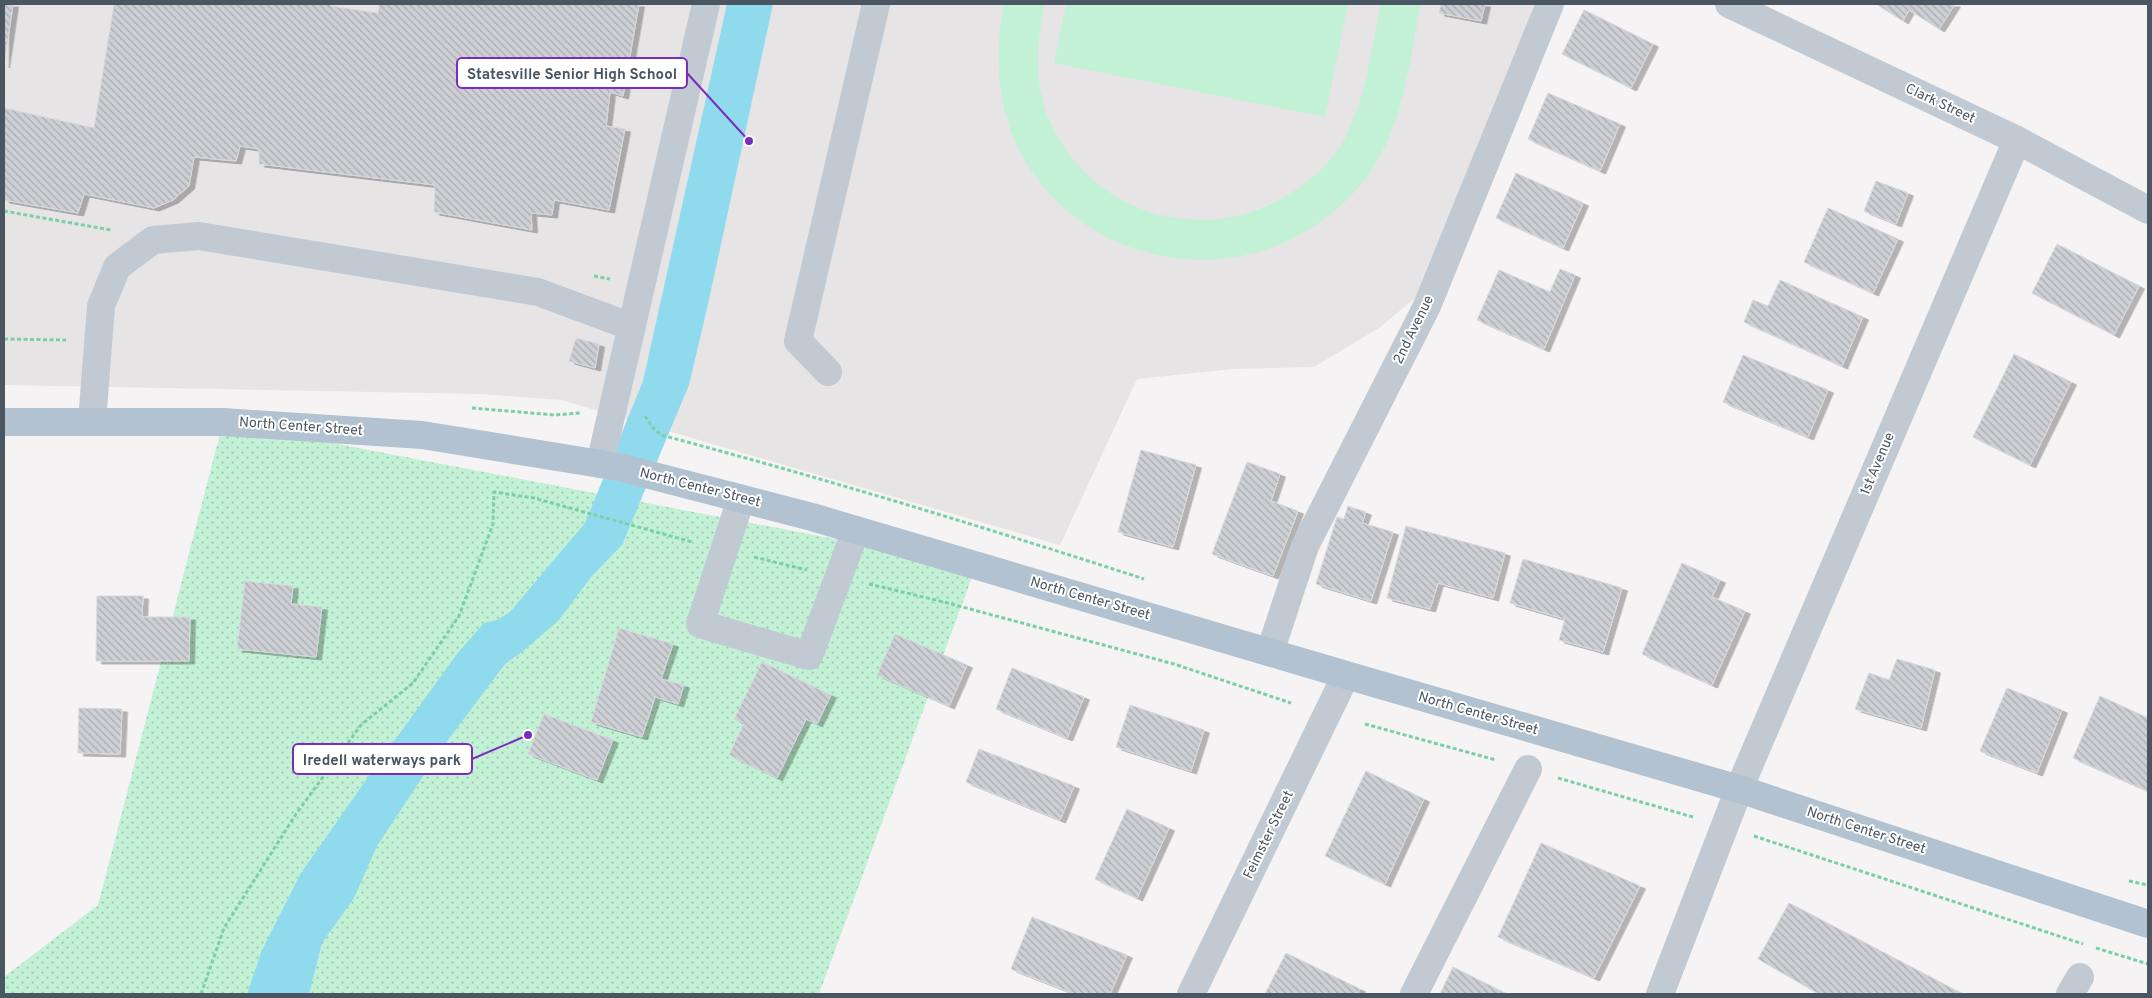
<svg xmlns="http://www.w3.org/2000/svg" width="2152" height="998" font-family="Overpass,sans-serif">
<defs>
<pattern id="grass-dots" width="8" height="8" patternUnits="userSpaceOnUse" patternTransform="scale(1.25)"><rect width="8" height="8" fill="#c3f1d5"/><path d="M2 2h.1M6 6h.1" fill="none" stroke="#a0c6b0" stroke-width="1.8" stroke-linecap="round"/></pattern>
<pattern id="building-back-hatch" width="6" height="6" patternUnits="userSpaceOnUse" patternTransform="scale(1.25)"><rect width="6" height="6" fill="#cdcfd5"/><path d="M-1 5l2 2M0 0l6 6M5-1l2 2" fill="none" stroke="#a8abb0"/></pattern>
<filter id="shadow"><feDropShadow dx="5.5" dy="3" stdDeviation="0" flood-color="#0004"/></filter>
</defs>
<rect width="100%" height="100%" fill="#f5f3f3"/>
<path fill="#e6e4e5" d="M4 4H1550L1438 279 1379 328 1314 367 1234 369 1137 379 1060 545 561 400 480 394 4 385Z"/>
<path fill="url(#grass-dots)" d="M223 422 976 566 819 994H4V977L98 905Z"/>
<path fill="#c3f1d5" d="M1004 4H1045C1036 45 1033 87 1052 126 1095 215 1202 246 1286 196 1308 183 1330 164 1343 142 1366 100 1371 50 1381 4H1421C1410 57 1405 116 1376 163 1359 192 1332 216 1303 233 1201 292 1063 250 1015 141 996 97 995 50 1004 4Z
M1066 4H1348L1325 117 1054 63Z"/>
<path fill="#90daee" d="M727 4H773L708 304 689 385 622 545 592 576 558 621 523 651 505 664 439 752 377 846 354 898 322 943 309 994H247L262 950 301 873 366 780 457 654 484 623 497 620 510 612 585 523 643 381Z"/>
<path fill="url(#building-back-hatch)" stroke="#d7d9de" filter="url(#shadow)" d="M4 4H13L4 65Z
M114 4H331V6L378 13 379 4H639L623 96 610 92 606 126 625 129 609 210 554 200 552 215 531 213 532 230 434 212 435 185 259 164V149L240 146 236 161 194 157 189 186 173 200 154 208 84 194 78 213 4 200V108L94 128Z
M1441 4H1485L1481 21 1439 13Z
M1876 4H1955L1939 29 1909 10 1903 21Z
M1584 10 1653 44 1631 88 1562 54Z
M1548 93 1620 124 1600 171 1528 139Z
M1516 173 1583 203 1563 248 1496 218Z
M1876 181 1908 193 1896 224 1864 211Z
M1828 208 1898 239 1873 293 1804 262Z
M2057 244 2139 286 2114 335 2032 293Z
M1560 269 1575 275 1544 349 1477 320 1499 270 1550 292Z
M1780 280 1863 317 1842 366 1744 322 1753 300 1768 306Z
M576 338 599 344 595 368 569 361Z
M2014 354 2071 382 2030 465 1973 437Z
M1743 355 1828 390 1808 437 1723 402Z
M1141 450 1196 465 1173 547 1118 532Z
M1247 462 1280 474 1271 501 1298 511 1273 576 1212 554Z
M1348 506 1366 512 1362 523 1393 532 1371 601 1316 584 1337 517 1344 519Z
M1406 526 1505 553 1493 598 1438 583 1430 609 1387 598Z
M1523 559 1622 588 1603 652 1559 640 1565 619 1510 603Z
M1682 563 1720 580 1712 597 1745 611 1712 685 1642 654Z
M245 581 293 586 291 604 322 607 316 657 237 649Z
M97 596H143L142 617H190L189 661H96Z
M619 628 673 644 661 679 684 685 678 704 655 697 642 737 591 722Z
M895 634 967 665 949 706 877 675Z
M1897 659 1935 670 1921 728 1855 709 1869 673 1889 680Z
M762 662 831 695 817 724 806 719 777 778 729 755 744 723 734 719Z
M1012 668 1084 697 1067 738 996 709Z
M2007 688 2062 710 2037 773 1980 751Z
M2100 696 2148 718V791L2073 758Z
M1130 705 1204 730 1191 771 1116 747Z
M79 708 122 709 120 754 78 753Z
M544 714 613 740 597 780 528 754Z
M979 749 1074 786 1060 820 966 782Z
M1366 771 1424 799 1385 884 1325 856Z
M1127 809 1169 828 1137 898 1095 879Z
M1541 843 1640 886 1594 978 1498 937Z
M1789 903 1961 993 1819 994 1758 959Z
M1032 917 1127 955 1110 994H1075L1011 969Z
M1286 953 1360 989 1357 994H1265Z
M1453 967 1507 994H1440Z"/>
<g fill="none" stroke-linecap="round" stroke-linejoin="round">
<path stroke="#7ad0a6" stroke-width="3" stroke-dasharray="4 2.5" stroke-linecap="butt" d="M4 211 111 230
M594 276 610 279
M4 339 66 340
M472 408 555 415 580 413
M645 416 653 428 661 435C823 478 984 527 1144 579
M754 557 807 570
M869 584 944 602 1174 664 1291 703
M1365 724 1496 760
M1558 778 1693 817
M1754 836 2083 944
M2129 881 2148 885
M2096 948 2148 964
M201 994 224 928 296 814 361 725 413 683 459 616 493 524 494 492 534 498 692 542"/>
<path stroke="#c1cad2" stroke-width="28" d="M1729 4 2017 140 2148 210
M828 372 798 341 876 4
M92 422 101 306 117 267 153 240 199 236 538 292 632 327
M600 464 706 4
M741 499 700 624 809 656 856 530
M1270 652 1305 546 1427 306 1550 4
M1191 994 1346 675
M1414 994 1528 769
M1660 994 1739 789 2017 140
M2070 994 2080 977"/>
<path stroke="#b3c2d1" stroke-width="28" d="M4 422H223L422 435 619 467 812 517 1346 675 1739 789 2148 924"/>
</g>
<g text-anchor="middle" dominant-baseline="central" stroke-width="4" stroke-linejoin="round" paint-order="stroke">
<g font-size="14" fill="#4a5661" stroke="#fff">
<text transform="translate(1940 104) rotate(25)">Clark Street</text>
<text transform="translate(1414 330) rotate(-64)">2nd Avenue</text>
<text transform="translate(301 427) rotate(4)">North Center Street</text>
<text transform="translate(1878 464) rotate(-67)">1st Avenue</text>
<text transform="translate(700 488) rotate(14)">North Center Street</text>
<text transform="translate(1090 599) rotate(16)">North Center Street</text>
<text transform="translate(1478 714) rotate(16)">North Center Street</text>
<text transform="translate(1866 831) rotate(18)">North Center Street</text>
<text transform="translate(1269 835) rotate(-64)">Feimster Street</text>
</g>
</g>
<path fill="none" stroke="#7b2cbf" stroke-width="2" d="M749 141L687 73M528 735L472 759"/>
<g fill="#7b2cbf" stroke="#fff" stroke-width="2">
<circle cx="749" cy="141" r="5"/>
<circle cx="528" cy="735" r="5"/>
</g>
<g fill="#fff" stroke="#7b2cbf" stroke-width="2">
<rect x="457" y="58" width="230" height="30" rx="5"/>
<rect x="293" y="744" width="179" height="30" rx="5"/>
</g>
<g font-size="15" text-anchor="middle" font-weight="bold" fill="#4a5661">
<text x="572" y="79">Statesville Senior High School</text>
<text x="382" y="765">Iredell waterways park</text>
</g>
<rect width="2152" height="998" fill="none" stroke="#4a5661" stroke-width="10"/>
</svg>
